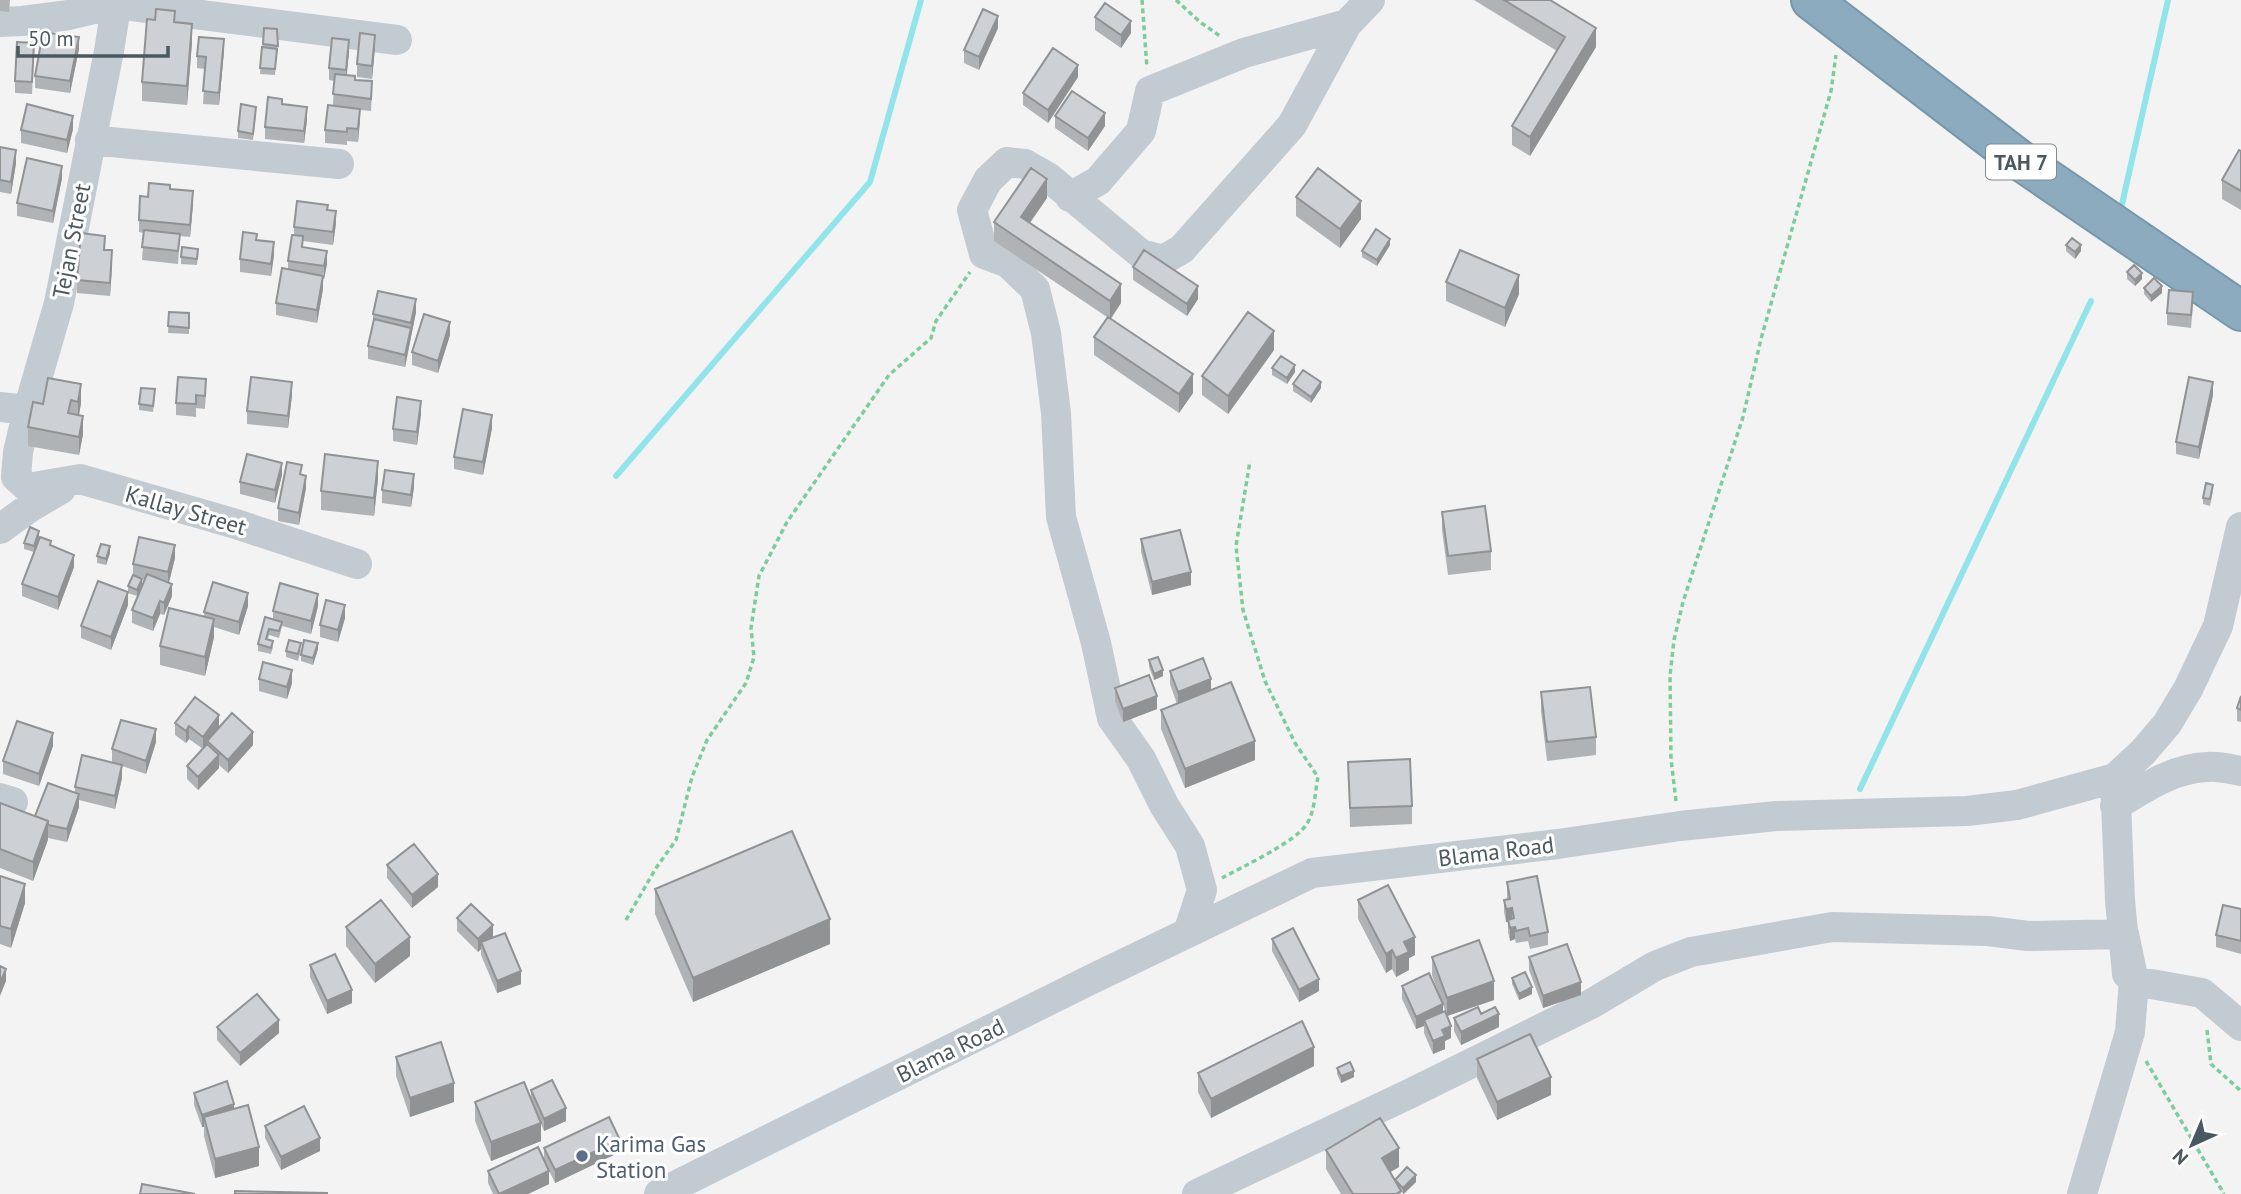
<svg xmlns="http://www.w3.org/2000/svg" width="2241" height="1194" font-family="'PT Sans',sans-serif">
<rect width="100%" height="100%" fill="#f4f3f3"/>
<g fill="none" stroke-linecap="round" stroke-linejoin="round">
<path stroke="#92e4eb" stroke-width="6" d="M2120 213 2168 0
M616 476 870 182 921 0
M1860 789 2091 301"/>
<g stroke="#7797ab" stroke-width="42">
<path id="highway" d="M1811 0 2021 161 2241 311"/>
</g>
<path stroke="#7ccd9a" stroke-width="3.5" stroke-dasharray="5 3.5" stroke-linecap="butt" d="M1142 0 1147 68
M1176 0 1200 22 1220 36
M1676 801 1671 759 1670 676 1674 640 1683 602 1743 417 1761 339 1831 91 1836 55
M1222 878C1242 867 1295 842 1306 825 1315 813 1315 791 1318 777L1295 743 1265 681 1243 610 1236 546 1250 461
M626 920 656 868 676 840 692 777 707 740 746 683 754 657 751 628 759 576 787 522 889 375 931 338 936 321 970 272
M2207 1030 2211 1064 2241 1091
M2146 1061 2224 1194"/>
<path stroke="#c1cbd1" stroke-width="30" d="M117 0 109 51 59 303 28 410 18 452 16 477 28 488 80 479 236 524 357 564
M0 22 22 21 69 15 116 4 397 40
M90 140 339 164
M1070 197 1098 181 1141 131 1150 91 1244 53 1347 24
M0 407 28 410
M0 529 29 508 61 489
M2115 778 2120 900 2127 974 2134 981 2202 993 2241 1026
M0 798 13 802
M2115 806C2143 789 2173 768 2207 767 2218 766 2230 769 2241 771
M1188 933 1202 890 1190 846 1164 805 1141 759 1112 718 1096 643 1061 517 1056 413 1046 333 1035 289 1008 263 984 254 972 210 988 180 1007 162 1025 164 1048 177 1141 254 1163 260 1182 249 1292 125 1347 24 1370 0
M659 1194 1092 979 1312 873 1558 844 1680 826 1776 816 1967 811 2017 805 2115 778 2143 752 2167 724 2188 689 2218 626 2241 527
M1197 1194 1407 1095 1591 1004 1655 966 1691 952 1832 927 1988 931 2028 936 2124 934 2134 981 2130 1032 2082 1194"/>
<use href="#highway" stroke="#8cabbf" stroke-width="38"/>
</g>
<path fill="#b0b3b6" d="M0 0H10L9 12 0 11Z
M1474 0H1550L1596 47 1530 156 1512 145V126L1557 51Z
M1095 17 1131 33 1121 48 1095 30Z
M175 22 192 42 187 105 142 101V82Z
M264 28 277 29 278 52H277L275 75 260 74Z
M998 28 979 70 964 63V50Z
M375 47 372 79 357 77V64Z
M79 49 70 93 35 88V76Z
M224 51 219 105 203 104 205 69 197 68V56Z
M349 52 346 75 355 80 372 94 371 111 360 110 358 142 347 141V145L325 143V130L333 106 334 81 329 80V68Z
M34 55 32 94 15 93V81Z
M1078 77 1048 123 1023 105V93Z
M282 104 307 120 304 143 265 139V127Z
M256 113 253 140 238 138V131Z
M1055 116 1105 126 1088 151 1055 128Z
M73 129 67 153 21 143V130Z
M0 147 16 163 11 194 0 192Z
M2241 151V210L2222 199V180Z
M62 178 53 223 17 216V203Z
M170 189 193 204 190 237 180 236 178 264 142 260 144 233 139 232V220L148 197Z
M1296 197 1361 219 1340 248 1296 216Z
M1047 198 1030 223 1121 303 1111 319 1193 393 1179 413 1094 355V337L1107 317 994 241V222Z
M328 210 336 223 333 245 303 241V248L327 264 324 279H323V289L317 323 276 315V303L288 269V261L294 235V227Z
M257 240 274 255 271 276 240 272V259Z
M1390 245 1377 266 1362 257V251Z
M2066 245 2081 251 2075 259 2066 251Z
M105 250 112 263 110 296 77 293V280Z
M198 255 197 265 181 264V257Z
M1133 267 1198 299 1187 316 1133 280Z
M2127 272 2142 279 2135 286 2127 279Z
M1446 282 1519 294 1505 327 1446 301Z
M2144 288 2162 293 2151 302 2144 294Z
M2193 305 2191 328 2167 325V313Z
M169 312 189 313V334L168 333Z
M416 312 405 367 368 359V346L373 324V314Z
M450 335 438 373 412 365V352Z
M1274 350 1228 414 1202 395V376Z
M1272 368 1295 372 1287 384 1272 375Z
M48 378 81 403 79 415 83 434 79 455 28 446V427L43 404Z
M1293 384 1321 388 1311 403 1293 391Z
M206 392 205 409 196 408V417L176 415V403Z
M292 395 288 428 247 424V411Z
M2213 395 2199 459 2176 454V442Z
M155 396 153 412 139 410V404Z
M421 414 417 445 393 441V429Z
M492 428 483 475 454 469V457Z
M282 475 275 503 240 494V482Z
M378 479 374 516 321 510V491Z
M414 487 411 507 382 503V490Z
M306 488 299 525 278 521V508Z
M2213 491 2210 506 2203 504V498Z
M1442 512 1491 551V570L1448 575 1442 530Z
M39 537 51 546 74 567 58 610 22 596V584L34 552 24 549V543Z
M1141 539 1191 585 1152 595 1141 552Z
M110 553 106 565 97 563V556Z
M175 558 169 583 172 596 164 615 160 614 153 631 132 623V610L144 579 140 578 137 596 128 593V586L133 575V564Z
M128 605 111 650 81 638V626Z
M248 606 239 635 214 627V637L205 676 160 665V646L204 616V612Z
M318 606 311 634 282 626 279 638 269 635 268 639 273 647 271 654 258 651V644L273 620V611Z
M345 618 338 642 320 637V625Z
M318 649 313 665 301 661V655Z
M301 650 298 661 286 657V651Z
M1149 660 1163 676 1154 680 1149 667Z
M1170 671 1211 690 1255 760 1185 788 1161 729V710L1177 704 1170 684Z
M259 679 292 683 287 699 259 691Z
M1115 688 1157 709 1123 722 1115 701Z
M1541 692 1596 737V755L1547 761 1541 711Z
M2241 696V722L2237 721V708Z
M175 723 219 727 253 745 228 773 219 765V768L198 790 187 779V766L203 749 189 739 186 743 175 735Z
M156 742 146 774 122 766V778L115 809 79 800V807L67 842 48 838 33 881 0 868V803L35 816 75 792V787L120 765 112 762V749Z
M53 746 39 786 3 774V761Z
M1348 762 1412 806V824L1350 827Z
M387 865 438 887 412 908 387 878Z
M0 876 25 903 11 948 0 944Z
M1507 882 1548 932V945L1530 949 1528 941 1516 943 1515 939 1510 941 1508 932V922H1506L1504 912V900L1507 899Z
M655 889 830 944 693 1002 655 914Z
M1358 900 1415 955 1409 958V970L1396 977 1392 969 1386 973 1358 919Z
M2241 909V954L2216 947V935Z
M457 918 493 938 521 984 497 993 481 955V949L478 952 457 931Z
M346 927 410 956 375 983 346 946Z
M1272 939 1319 991 1299 1002 1272 951Z
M1432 957 1494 1000 1447 1016 1443 1005V1012L1451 1038 1445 1041V1049L1433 1054 1424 1033V1026L1416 1029 1402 999V986L1441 1000 1432 975Z
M1529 957 1581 995 1543 1008 1529 970Z
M310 965 352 1003 327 1014 310 977Z
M1512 978 1532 994 1519 1000 1512 984Z
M1481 1014 1499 1027 1461 1045 1454 1031V1018Z
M217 1027 279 1033 240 1066 217 1040Z
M396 1057 454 1102 410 1117 396 1076Z
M1477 1059 1551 1095 1497 1120 1477 1078Z
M1314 1066 1211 1118 1198 1092V1073Z
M1337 1068 1354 1077 1341 1083 1337 1074Z
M531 1090 566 1121 544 1131 541 1124V1141L491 1161 475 1121V1102L531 1098Z
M194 1093 234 1109 259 1166 215 1178 204 1136V1127H202L194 1105Z
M265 1126 320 1151 281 1170 265 1138Z
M544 1148 620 1152 555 1183 544 1160Z
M1326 1150 1399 1167 1390 1172 1395 1180 1416 1182 1404 1194 1401 1192V1194H1341L1326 1169Z
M488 1171 549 1184 528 1194H493L488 1183Z"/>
<path fill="#909294" d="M998 16V28L979 70V57Z
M1131 21V33L1121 48V35Z
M192 24V42L187 105V86Z
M1596 28V47L1530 156V137Z
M375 35V47L372 79V66Z
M79 37V49L70 93V81Z
M224 39V51L219 105V93Z
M349 40V52L346 83V70Z
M1078 65V77L1048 123V110Z
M307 107V120L304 143V131Z
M360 109V121L358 142V129Z
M1105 113V126L1088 151V138Z
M73 116V129L67 153V140Z
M16 150V163L11 194V182Z
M62 166V178L53 223V211Z
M1047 179V198L1021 235V217Z
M193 191V204L190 237V225Z
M1361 201V219L1340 248V229Z
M336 211V223L333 245V232Z
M1390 239V245L1377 266V260Z
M274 242V255L271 276V264Z
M2081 245V251L2075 259V252Z
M112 250V263L110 296V283Z
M327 251V264L324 279V266Z
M2142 273V279L2135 286V280Z
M1519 275V294L1505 327V308Z
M323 276V289L317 323V310Z
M1121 284V303L1110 319V301Z
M1198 286V299L1187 316V304Z
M2162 286V293L2151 302V296Z
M416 299V312L405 367V355Z
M450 322V335L438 373V361Z
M1274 331V350L1228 414V396Z
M1295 365V372L1287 384V378Z
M1193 374V393L1179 413V394Z
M292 382V395L288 428V416Z
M1321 382V388L1311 403V397Z
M2213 382V395L2199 459V447Z
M81 384V403L78 421V402Z
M421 401V414L417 445V432Z
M492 415V428L483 475V462Z
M83 416V434L79 455V437Z
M378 461V479L374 516V498Z
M282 463V475L275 503V490Z
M414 474V487L411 507V495Z
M306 476V488L299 525V513Z
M39 531V537L34 553V546Z
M175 545V558L168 585V572Z
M110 546V553L106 565V559Z
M74 555V567L58 610V597Z
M1191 572V585L1152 595V582Z
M142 579V585L137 596V590Z
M172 584V596L164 615V603Z
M128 592V605L111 650V637Z
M248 593V606L239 635V622Z
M318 594V606L311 634V621Z
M160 601V614L153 631V618Z
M345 605V618L338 642V630Z
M214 619V637L205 676V657Z
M318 643V649L313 665V658Z
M292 670V683L287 699V687Z
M1163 670V676L1154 680V674Z
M1211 679V691L1178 705V692Z
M1157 696V709L1123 722V709Z
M219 715V727L207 741V745L203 749V737Z
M189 726V739L186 743V731Z
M156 729V742L146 774V761Z
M253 732V745L228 773V760Z
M53 733V746L39 786V774Z
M1255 741V760L1185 788V769Z
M219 755V768L198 790V777Z
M122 765V778L115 809V796Z
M79 794V807L67 842V829Z
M48 821V840L33 881V862Z
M438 874V887L412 908V895Z
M25 884V903L11 948V929Z
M1512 908V921L1506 922V909Z
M830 919V944L693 1002V978Z
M493 925V938L481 942V949L478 952V939Z
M1515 927V939L1510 941V928Z
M410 937V956L375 983V964Z
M1415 937V955L1409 958V970L1396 977V958L1404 942Z
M1392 950V969L1386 973V954Z
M6 969V981L0 996V983Z
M521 971V984L497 993V981Z
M1319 979V991L1299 1002V990Z
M1494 981V1000L1447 1016V998Z
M1581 982V995L1543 1008V996Z
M1532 987V994L1519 1000V994Z
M352 990V1003L327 1014V1001Z
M1443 1004V1017L1424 1020V1026L1416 1029V1017Z
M1499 1014V1027L1461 1045V1032Z
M279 1020V1033L240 1066V1053Z
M1451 1026V1038L1445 1041V1049L1433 1054V1041L1442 1030Z
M1314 1047V1066L1211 1118V1099Z
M1354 1071V1077L1341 1083V1076Z
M1551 1077V1095L1497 1120V1102Z
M454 1083V1102L410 1117V1098Z
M234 1104V1116L204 1117V1127H202V1115Z
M566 1108V1121L544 1131V1119Z
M541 1123V1141L491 1161V1142Z
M320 1138V1151L281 1170V1157Z
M620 1140V1152L555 1183V1170Z
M259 1147V1166L215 1178V1159Z
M1399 1148V1167L1382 1177V1158Z
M549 1171V1184L528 1194H501Z
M1416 1175V1182L1403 1194V1188Z"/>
<path fill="#cdd0d4" stroke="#909294" stroke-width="2" d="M1504 0H1550L1596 28 1530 137 1512 126 1565 37Z
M1105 3 1131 21 1121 35 1095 17Z
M156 9 175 11 174 22 192 24 187 86 142 82 147 19 155 20Z
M983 9 998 16 979 57 964 50Z
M264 28 277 29 278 46 263 44Z
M43 32 79 37 70 81 35 76Z
M360 33 375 35 372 66 357 64Z
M199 37 224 39 219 93 203 91 206 57 197 56Z
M332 38 349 40 346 70 329 68Z
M17 42 34 43 32 82 15 81Z
M262 47 277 49 275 69 260 68Z
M1053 48 1078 65 1048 110 1023 93Z
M335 74 355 76V80L372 81 371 99 333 94Z
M1072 91 1105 113 1088 138 1055 116Z
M268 97 282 99V104L307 107 304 131 265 127Z
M27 104 73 116 67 140 21 130Z
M241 104 256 107 253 134 238 131Z
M328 105 360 109 358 129 347 128V132L325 130Z
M0 147 16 150 11 182 0 180Z
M2239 150 2241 151V191L2222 180Z
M27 158 62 166 53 211 17 203Z
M1031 168 1047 179 1021 217 1121 284 1110 301 994 222Z
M1318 168 1361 201 1340 229 1296 197Z
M149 183 170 185V189L193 191 190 225 139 220 140 196 148 197Z
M297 201 328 205 327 210 336 211 333 232 294 227Z
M1376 229 1390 239 1377 260 1362 251Z
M144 230 180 234 178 251 142 247Z
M243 232 257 234 256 240 274 242 271 264 240 259Z
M81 233 105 236 104 250H112L110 283 77 280Z
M292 235 303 236 302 247 327 251 324 266 288 261Z
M2072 238 2081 245 2075 252 2066 245Z
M182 247 198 249 197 259 181 257Z
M1144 250 1198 286 1187 304 1133 267Z
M1460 250 1519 275 1505 308 1446 282Z
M2134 265 2142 273 2135 280 2127 272Z
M282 268 323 276 317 310 276 303Z
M2154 278 2162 286 2151 296 2144 288Z
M2169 290 2193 292 2191 315 2167 313Z
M378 291 416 299 411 323 373 314Z
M169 312 189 313V328L168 326Z
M1248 312 1274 331 1228 396 1202 376Z
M424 314 450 322 438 361 412 352Z
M1108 317 1193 374 1179 394 1094 337Z
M374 319 411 328 405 355 368 346Z
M1281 356 1295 365 1287 378 1272 368Z
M1303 370 1321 382 1311 397 1293 384Z
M178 377 206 379 205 396 196 395V404L176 403Z
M251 377 292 382 288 416 247 411Z
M2189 377 2213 382 2199 447 2176 442Z
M48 378 81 384 78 402 71 400 68 413 83 416 79 437 28 427 33 402 43 404Z
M141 388 155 389 153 406 139 404Z
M397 397 421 401 417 432 393 429Z
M463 409 492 415 483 462 454 457Z
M247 454 282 463 275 490 240 482Z
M325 454 378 461 374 498 321 491Z
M287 462 302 465 300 474 306 476 299 513 278 508Z
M385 470 414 474 411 495 382 490Z
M2206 483 2213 485 2210 499 2203 498Z
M1485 506 1491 551 1448 556 1442 512Z
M30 527 39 531 34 546 24 543Z
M1180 530 1191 572 1152 582 1141 539Z
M40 537 51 541 50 545 74 555 58 597 22 584Z
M139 537 175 545 168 572 133 564Z
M101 544 110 546 106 559 97 556Z
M147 574 172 584 164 603 160 601 153 618 132 610Z
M133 575 142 579 137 590 128 586Z
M98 581 128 592 111 637 81 626Z
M213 582 248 593 239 622 204 612Z
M280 583 318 594 311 621 273 611Z
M326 600 345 605 338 630 320 625Z
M169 608 214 619 205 657 160 646Z
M265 617 282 622 279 631 269 629 266 639 273 641 271 648 258 644Z
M289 640 301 643 298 654 286 651Z
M304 640 318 643 313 658 301 655Z
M1158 657 1163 670 1154 674 1149 660Z
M1203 658 1211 679 1178 692 1170 671Z
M263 662 292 670 287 687 259 679Z
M1149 675 1157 696 1123 709 1115 688Z
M1231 682 1255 741 1185 769 1161 710Z
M1590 687 1596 737 1547 742 1541 692Z
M2241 696V710L2237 708Z
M195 697 219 715 203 737 189 726 186 731 175 723Z
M232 713 253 732 228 760 207 741Z
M121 720 156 729 146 761 112 749Z
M17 721 53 733 39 774 3 761Z
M207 744 219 755 198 777 187 766Z
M82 755 122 765 115 796 75 787Z
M1410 759 1412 806 1350 808 1348 762Z
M48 783 79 794 67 829 48 825V821L35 816Z
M0 803 48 821 33 862 0 849Z
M792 831 830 919 693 978 655 889Z
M414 844 438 874 412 895 387 865Z
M0 876 25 884 11 929 0 926Z
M1537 876 1548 932 1530 936 1528 928 1516 931 1515 927 1510 928 1508 920 1514 918 1512 908 1506 909 1504 900 1510 899 1507 882Z
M1388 885 1415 937 1404 942 1409 952 1396 958 1392 950 1386 954 1358 900Z
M381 900 410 937 375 964 346 927Z
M471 904 493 925 478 939 457 918Z
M2223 905 2241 909V941L2216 935Z
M1293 928 1319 979 1299 990 1272 939Z
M505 933 521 971 497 981 481 942Z
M1479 940 1494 981 1447 998 1432 957Z
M1567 944 1581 982 1543 996 1529 957Z
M335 954 352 990 327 1001 310 965Z
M0 966 6 969 0 983Z
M1525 972 1532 987 1519 994 1512 978Z
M1429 973 1443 1004 1416 1017 1402 986Z
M257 994 279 1020 240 1053 217 1027Z
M1478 1007 1481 1014 1495 1007 1499 1014 1461 1032 1454 1018Z
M1445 1011 1451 1026 1442 1030 1445 1036 1433 1041 1424 1020Z
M1302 1021 1314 1047 1211 1099 1198 1073Z
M1530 1034 1551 1077 1497 1102 1477 1059Z
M441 1042 454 1083 410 1098 396 1057Z
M1350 1062 1354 1071 1341 1076 1337 1068Z
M552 1080 566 1108 544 1119 531 1090Z
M227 1081 234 1104 202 1115 194 1093Z
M524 1082 541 1123 491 1142 475 1102Z
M248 1105 259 1147 215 1159 204 1117Z
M304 1106 320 1138 281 1157 265 1126Z
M609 1117 620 1140 555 1170 544 1148Z
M1380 1118 1399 1148 1382 1158 1401 1191 1396 1194H1353L1326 1150Z
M538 1147 549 1171 499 1194 488 1171Z
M1407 1167 1416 1175 1403 1188 1395 1180Z
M142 1184 195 1194H140Z
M235 1191 327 1193V1194H235Z"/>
<circle fill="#5c6f8a" stroke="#fff" stroke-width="2.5" cx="582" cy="1156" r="7"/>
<g text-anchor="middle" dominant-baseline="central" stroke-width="6" stroke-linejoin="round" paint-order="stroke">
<rect fill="#fff" stroke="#808a90" stroke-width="2" x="1986" y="144.5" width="70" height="35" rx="5"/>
<g font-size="21" font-weight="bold" fill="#4a5860">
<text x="2021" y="162">TAH 7</text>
</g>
<g font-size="23" fill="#4a5860" stroke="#fff">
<text transform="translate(71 241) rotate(-79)">Tejan Street</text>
<text transform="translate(186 510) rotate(16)">Kallay Street</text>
<text transform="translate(1496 851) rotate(-7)">Blama Road</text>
<text transform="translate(950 1050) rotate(-26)">Blama Road</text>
</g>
<g font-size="23" fill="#4e5e75" stroke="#fff" text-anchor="start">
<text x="596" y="1143">Karima Gas<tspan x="596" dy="26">Station</tspan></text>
</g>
</g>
<g transform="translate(2192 1145) rotate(224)" stroke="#ffffff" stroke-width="5" paint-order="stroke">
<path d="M0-5L12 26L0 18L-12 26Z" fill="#4a5860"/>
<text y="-10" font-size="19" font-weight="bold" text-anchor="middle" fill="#4a5860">N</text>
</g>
<path d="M18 46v10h150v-10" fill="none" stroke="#4a5860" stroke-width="3.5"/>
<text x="28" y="46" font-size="21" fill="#4a5860" stroke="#ffffff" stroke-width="5" paint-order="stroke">50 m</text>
</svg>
